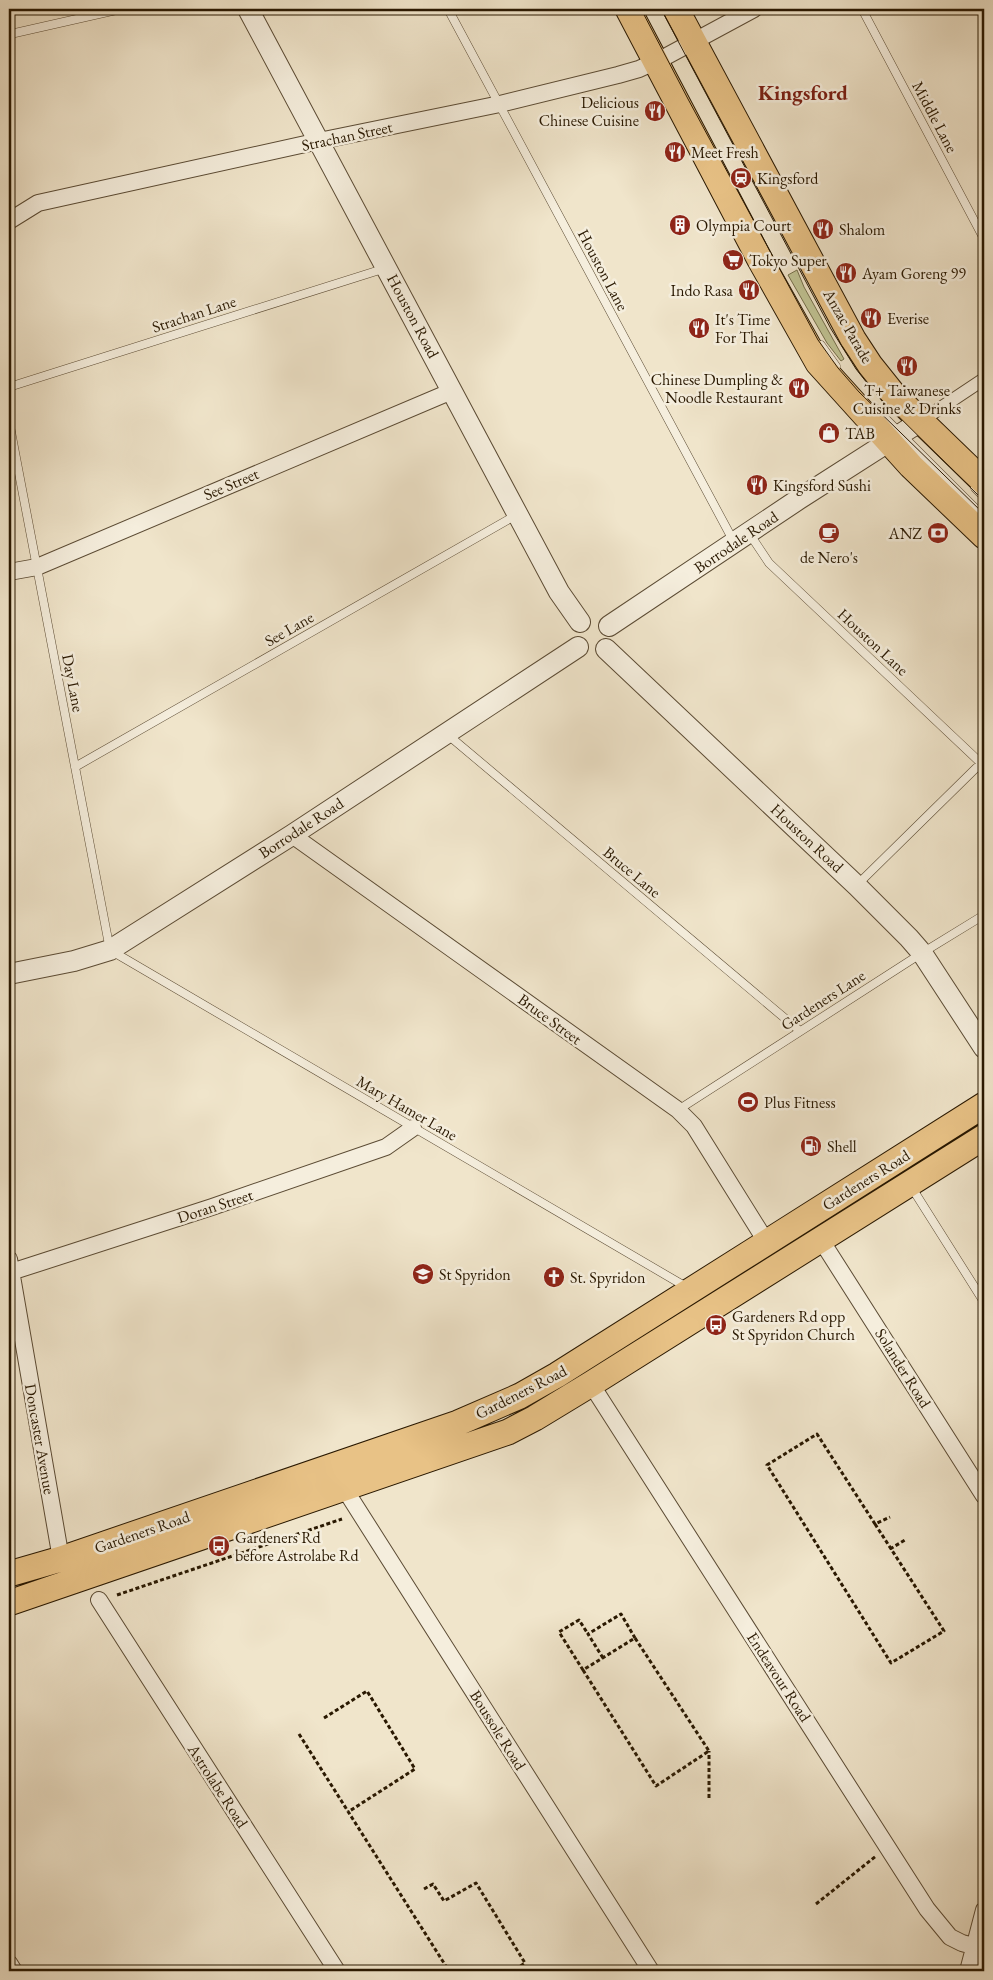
<svg xmlns="http://www.w3.org/2000/svg" width="993" height="1980" font-family="'EB Garamond',serif">
<rect width="100%" height="100%" fill="#f0e5cb"/>
<filter id="stains"><feTurbulence type="fractalNoise" baseFrequency=".004" numOctaves="4"/><feColorMatrix values="0 0 0 0 .2 0 0 0 0 .09 0 0 0 0 .02 0 0 0 .5 -.17"/></filter>
<radialGradient id="worn" r=".72"><stop offset=".6" stop-color="#630" stop-opacity="0"/><stop offset="1" stop-color="#630" stop-opacity=".3"/></radialGradient>
<path fill="#c0c393" stroke="#746e4a" d="M797 270 804 287 844 359 841 361 827 343 788 275Z"/>
<g fill="none" stroke-linecap="round" stroke-linejoin="round">
<g stroke="#5b4b34" stroke-width="9">
<path id="service" d="M448 9 734 542
M862 9 984 239
M9 33H15L121 9
M821 345 836 366
M9 387 386 268
M874 407 984 517
M9 421 110 950 688 1288
M975 488 984 497
M749 533 769 563 984 766
M448 735 800 1031
M75 767 518 514
M858 884 976 768
M678 1110 922 953 984 915
M912 1188 984 1302"/>
</g>
<g stroke="#5b4b34" stroke-width="14">
<path id="pedestrian" d="M921 421 984 379"/>
</g>
<g stroke="#5b4b34" stroke-width="18">
<path id="minor" d="M9 221 38 203 319 141 500 104 618 75 639 69 665 57 754 9
M9 572 37 567 452 391
M292 835 678 1110 694 1126 767 1243
M821 1240 984 1496
M9 1259 61 1559
M11 1272 212 1207 386 1147 413 1128
M591 1384 927 1909 950 1937 962 1943 984 1949
M344 1488 651 1971
M99 1600 337 1971
M9 1963 14 1971
M968 1971 984 1910"/>
</g>
<g stroke="#5b4b34" stroke-width="22">
<path id="tertiary" d="M248 9 559 592 580 622
M609 626 799 499 921 421
M606 649 857 886 909 938 922 953 984 1048
M9 974 74 961 110 950 292 835 578 647"/>
</g>
<g stroke="#291801" stroke-width="27">
<path id="primary" d="M628 9 760 260 818 363 911 466 984 536
M676 9 853 339 870 365 894 395 984 482
M9 1574 61 1559 458 1423 520 1396 557 1375 984 1105
M9 1603 508 1432 535 1418 591 1384 984 1137"/>
</g>
<path stroke="#291801" stroke-width="3" stroke-dasharray="4 2.5" stroke-linecap="butt" d="M875 1524 944 1631 891 1663 767 1465 817 1434 875 1524 890 1517
M890 1549 905 1540
M117 1595 342 1519
M603 1658 588 1634 621 1614 635 1638
M583 1670 656 1786 709 1751 635 1638 583 1670 559 1632 579 1620 588 1634
M324 1718 367 1691 415 1769 348 1812
M299 1734 449 1971
M709 1798V1751
M424 1889 433 1884 444 1901 476 1883 525 1963 519 1967 521 1971
M816 1904 876 1856"/>
<use href="#service" stroke="#f5eedd" stroke-width="8"/>
<use href="#pedestrian" stroke="#f5eedd" stroke-width="12"/>
<use href="#minor" stroke="#f5eedd" stroke-width="16"/>
<use href="#tertiary" stroke="#f5eedd" stroke-width="20"/>
<use href="#primary" stroke="#e8c286" stroke-width="25"/>
<path stroke="#291801" stroke-width="1" d="M641 9 688 99 818 340 838 368 859 392 984 514
M661 9 831 329 856 369 875 393 984 501"/>
</g>
<defs>
<g id="restaurant-disc" transform="scale(1.125)"><circle r="9.5" fill="#8f2418" stroke="#f5eedd"/><path d="M-5-6h1v4h1v-4h1v4h1v-4h1v5L-1.5 .5V6h-2V.5L-5-1ZM5-6V6H3V1.5H1.5Q1.5-4 5-6Z" fill="#fff"/></g>
<g id="station-disc" transform="scale(1.125)"><circle r="9.5" fill="#8f2418" stroke="#f5eedd"/><path d="M-3-6H3Q5-6 5-4V2Q5 4 3 4L4.5 6H3L1.5 4h-3L-3 6H-4.5L-3 4Q-5 4-5 2V-4Q-5-6-3-6ZM-3.5-4v3h7v-3ZM-3.5 1v1.5H-2V1ZM2 1v1.5H3.5V1Z" fill="#fff"/></g>
<g id="building-disc" transform="scale(1.125)"><circle r="9.5" fill="#8f2418" stroke="#f5eedd"/><path d="M-4-6H4V6H1V3H-1V6H-4ZM-2.5-4.3h1.7v1.8h-1.7ZM.8-4.3h1.7v1.8H.8ZM-2.5-1h1.7V.8h-1.7ZM.8-1h1.7V.8H.8Z" fill="#fff"/></g>
<g id="supermarket-disc" transform="scale(1.125)"><circle r="9.5" fill="#8f2418" stroke="#f5eedd"/><path d="M-6-5.5h2.5l.6 2H6L4.5 2H-2.5L-4.4-4H-6ZM-1.5 3.2a1.3 1.3 0 1 0 .1 0ZM3 3.2a1.3 1.3 0 1 0 .1 0Z" fill="#fff"/></g>
<g id="shop-disc" transform="scale(1.125)"><circle r="9.5" fill="#8f2418" stroke="#f5eedd"/><path d="M-5-2.5h2.3a2.7 3.5 0 0 1 5.4 0H5L5.5 6h-11ZM-1.5-2.5h3a1.5 2.3 0 0 0-3 0Z" fill="#fff"/></g>
<g id="cafe-disc" transform="scale(1.125)"><circle r="9.5" fill="#8f2418" stroke="#f5eedd"/><path d="M-5.5-4.5H6V0H3Q3 3.5 0 3.5H-2.5Q-5.5 3.5-5.5 0ZM3-3.2v2h1.7v-2ZM-6 4.5H4V6H-6Z" fill="#fff"/></g>
<g id="bank-disc" transform="scale(1.125)"><circle r="9.5" fill="#8f2418" stroke="#f5eedd"/><path d="M-6-4H6V4H-6ZM0-2.3a2.3 2.3 0 1 0 0 4.6a2.3 2.3 0 1 0 0-4.6Z" fill="#fff"/></g>
<g id="stadium-disc" transform="scale(1.125)"><circle r="9.5" fill="#8f2418" stroke="#f5eedd"/><path d="M0-5a6.5 5 0 1 0 0 10a6.5 5 0 1 0 0-10ZM-3.5-1.8h7v3.6h-7Z" fill="#fff"/></g>
<g id="fuel-disc" transform="scale(1.125)"><circle r="9.5" fill="#8f2418" stroke="#f5eedd"/><path d="M-5.5-6h7V0h2V4h1.3V-2.5L3-4.5l.8-.8L6-3V5H2.5V1h-1V6h-7ZM-4.2-4.7v3.2H.2V-4.7Z" fill="#fff"/></g>
<g id="school-disc" transform="scale(1.125)"><circle r="9.5" fill="#8f2418" stroke="#f5eedd"/><path d="M0-5L7-2L0 1L-7-2ZM-4 1L0 2.5L4 1V4Q0 6-4 4Z" fill="#fff"/></g>
<g id="church-disc" transform="scale(1.125)"><circle r="9.5" fill="#8f2418" stroke="#f5eedd"/><path d="M-1.2-6h2.4v3.5h3.3v2.4h-3.3V6h-2.4V-.1h-3.3v-2.4h3.3Z" fill="#fff"/></g>
<g id="bus-disc" transform="scale(1.125)"><circle r="9.5" fill="#8f2418" stroke="#f5eedd"/><path d="M-5-6H5V4H4V6H2V4H-2V6H-4V4H-5ZM-3.5-4V0h7V-4ZM-3.5 1.2v1.5H-2V1.2ZM2 1.2v1.5H3.5V1.2Z" fill="#fff"/></g>
</defs>
<g fill-rule="evenodd">
<use href="#restaurant-disc" x="655" y="111"/>
<use href="#restaurant-disc" x="675" y="152"/>
<use href="#station-disc" x="741" y="178"/>
<use href="#building-disc" x="680" y="225"/>
<use href="#restaurant-disc" x="823" y="229"/>
<use href="#supermarket-disc" x="733" y="260"/>
<use href="#restaurant-disc" x="846" y="273"/>
<use href="#restaurant-disc" x="749" y="290"/>
<use href="#restaurant-disc" x="871" y="318"/>
<use href="#restaurant-disc" x="699" y="328"/>
<use href="#restaurant-disc" x="907" y="366"/>
<use href="#restaurant-disc" x="799" y="388"/>
<use href="#shop-disc" x="829" y="433"/>
<use href="#restaurant-disc" x="757" y="485"/>
<use href="#cafe-disc" x="829" y="533"/>
<use href="#bank-disc" x="938" y="533"/>
<use href="#stadium-disc" x="748" y="1102"/>
<use href="#fuel-disc" x="811" y="1146"/>
<use href="#school-disc" x="423" y="1274"/>
<use href="#church-disc" x="554" y="1277"/>
<use href="#bus-disc" x="716" y="1325"/>
<use href="#bus-disc" x="219" y="1546"/>
</g>
<g text-anchor="middle" dominant-baseline="central" stroke-width="5" stroke-linejoin="round" paint-order="stroke">
<g font-size="16" fill="#291801" stroke="#f5eedd" text-anchor="start">
<text x="639" y="102" text-anchor="end">Delicious<tspan x="639" dy="18">Chinese Cuisine</tspan></text>
<text x="691" y="152">Meet Fresh</text>
<text x="757" y="178">Kingsford</text>
<text x="696" y="225">Olympia Court</text>
<text x="839" y="229">Shalom</text>
<text x="749" y="260">Tokyo Super</text>
<text x="862" y="273">Ayam Goreng 99</text>
<text x="733" y="290" text-anchor="end">Indo Rasa</text>
<text x="887" y="318">Everise</text>
<text x="715" y="319">It's Time<tspan x="715" dy="18">For Thai</tspan></text>
<text x="783" y="379" text-anchor="end">Chinese Dumpling &amp;<tspan x="783" dy="18">Noodle Restaurant</tspan></text>
<text x="907" y="390" text-anchor="middle">T+ Taiwanese<tspan x="907" dy="18">Cuisine &amp; Drinks</tspan></text>
<text x="845" y="433">TAB</text>
<text x="773" y="485">Kingsford Sushi</text>
<text x="922" y="533" text-anchor="end">ANZ</text>
<text x="829" y="557" text-anchor="middle">de Nero's</text>
<text x="764" y="1102">Plus Fitness</text>
<text x="827" y="1146">Shell</text>
<text x="439" y="1274">St Spyridon</text>
<text x="570" y="1277">St. Spyridon</text>
<text x="732" y="1316">Gardeners Rd opp<tspan x="732" dy="18">St Spyridon Church</tspan></text>
<text x="235" y="1537">Gardeners Rd<tspan x="235" dy="18">before Astrolabe Rd</tspan></text>
</g>
<g font-size="16" fill="#291801" stroke="#f5eedd">
<text transform="translate(935 117) rotate(62)">Middle Lane</text>
<text transform="translate(347 136) rotate(-12)">Strachan Street</text>
<text transform="translate(603 270) rotate(62)">Houston Lane</text>
<text transform="translate(194 314) rotate(-18)">Strachan Lane</text>
<text transform="translate(413 316) rotate(62)">Houston Road</text>
<text transform="translate(848 326) rotate(60)">Anzac Parade</text>
<text transform="translate(231 484) rotate(-23)">See Street</text>
<text transform="translate(736 542) rotate(-34)">Borrodale Road</text>
<text transform="translate(289 629) rotate(-30)">See Lane</text>
<text transform="translate(873 642) rotate(43)">Houston Lane</text>
<text transform="translate(73 683) rotate(79)">Day Lane</text>
<text transform="translate(301 828) rotate(-33)">Borrodale Road</text>
<text transform="translate(807 838) rotate(43)">Houston Road</text>
<text transform="translate(632 872) rotate(40)">Bruce Lane</text>
<text transform="translate(823 1000) rotate(-33)">Gardeners Lane</text>
<text transform="translate(550 1019) rotate(36)">Bruce Street</text>
<text transform="translate(407 1108) rotate(30)">Mary Hamer Lane</text>
<text transform="translate(866 1180) rotate(-32)">Gardeners Road</text>
<text transform="translate(215 1206) rotate(-18)">Doran Street</text>
<text transform="translate(903 1368) rotate(58)">Solander Road</text>
<text transform="translate(521 1392) rotate(-27)">Gardeners Road</text>
<text transform="translate(40 1439) rotate(80)">Doncaster Avenue</text>
<text transform="translate(142 1532) rotate(-19)">Gardeners Road</text>
<text transform="translate(779 1677) rotate(57)">Endeavour Road</text>
<text transform="translate(498 1730) rotate(58)">Boussole Road</text>
<text transform="translate(218 1786) rotate(57)">Astrolabe Road</text>
</g>
<g font-size="21" font-weight="bold" fill="#7a1f14" stroke="#f5eedd">
<text x="803" y="92">Kingsford</text>
</g>
</g>
<rect width="993" height="1980" fill="none" stroke="#f0e5cb" stroke-width="30"/>
<rect x="10" y="10" width="973" height="1960" fill="none" stroke="#291801" stroke-width="2.5"/>
<rect x="15" y="15" width="963" height="1950" fill="none" stroke="#291801"/>
<rect width="100%" height="100%" filter="url(#stains)"/>
<rect width="100%" height="100%" fill="url(#worn)"/>
</svg>
